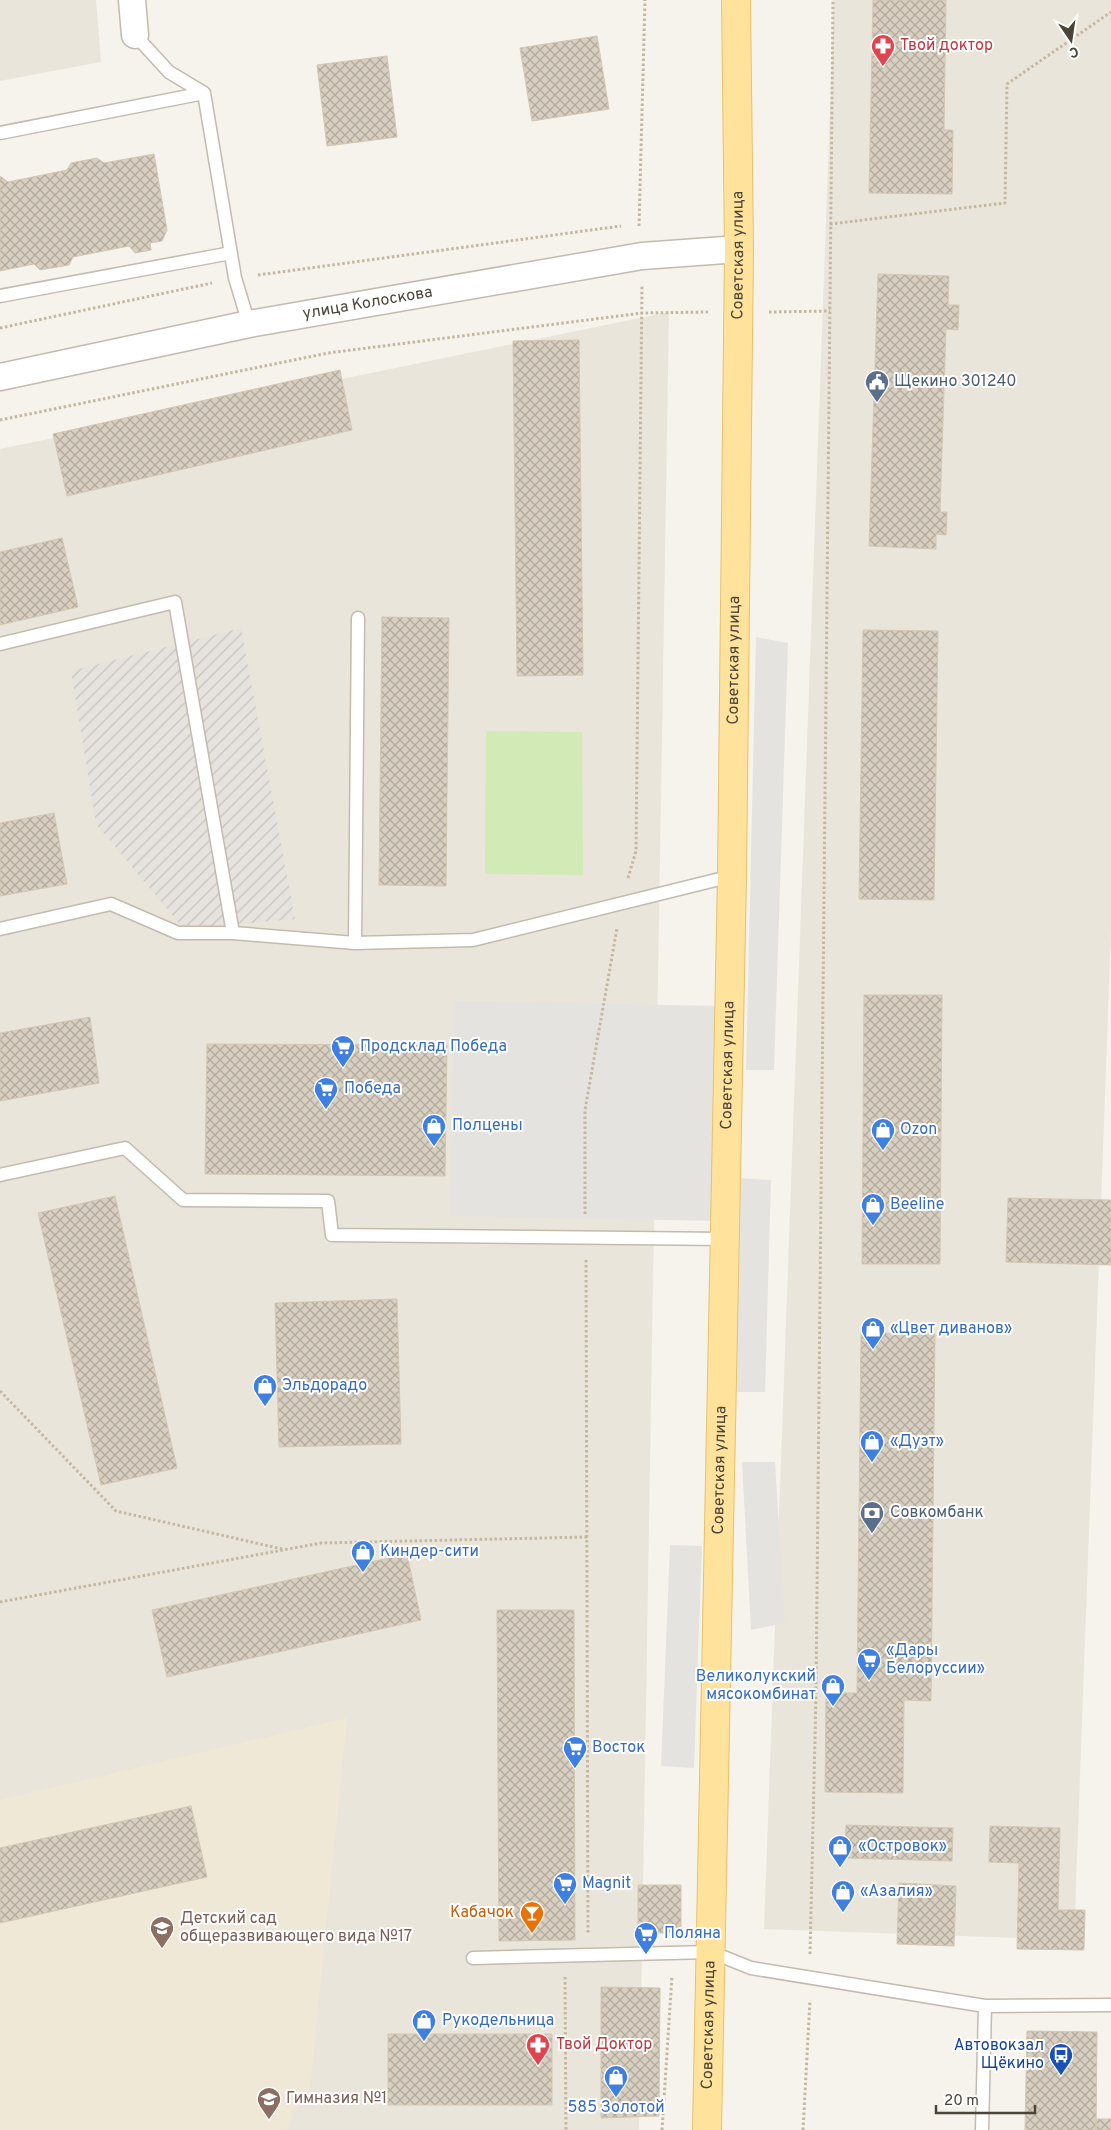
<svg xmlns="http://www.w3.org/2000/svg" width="1111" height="2130" font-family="Overpass,sans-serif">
<defs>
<pattern id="industrial-furrows" width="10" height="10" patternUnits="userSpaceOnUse" patternTransform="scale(1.25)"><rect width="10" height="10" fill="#e6e2dd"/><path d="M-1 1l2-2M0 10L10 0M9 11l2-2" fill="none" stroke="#c7c3be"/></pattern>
<pattern id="building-cross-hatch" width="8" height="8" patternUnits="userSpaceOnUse" patternTransform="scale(1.25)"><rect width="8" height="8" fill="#d8cfc1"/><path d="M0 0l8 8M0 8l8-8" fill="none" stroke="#b1aa9e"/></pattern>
</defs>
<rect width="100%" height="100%" fill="#f6f3ec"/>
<path fill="#eae5da" d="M0 0H96L101 62 0 81Z
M834 0H1111V931L1074 1940 764 1929Z
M669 312 639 2130H0V449Z"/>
<path fill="url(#industrial-furrows)" d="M241 628 295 919 184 929 96 824 71 671Z"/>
<path fill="#efe8d6" d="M347 1718 309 2099 293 2110 287 2130H0V1800Z"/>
<path fill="#d2eab5" d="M486 731 582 732 583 875 485 874Z"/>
<path fill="#e5e3e0" d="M756 637 788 643 774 1070H746Z
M454 1001 721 1006 718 1221 450 1216Z
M737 1178 771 1180 765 1392H734Z
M742 1462H775L785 1623 751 1630Z
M670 1545 702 1546 694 1768 661 1766Z"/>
<path fill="url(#building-cross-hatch)" stroke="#d3c7b4" d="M873 0H946L944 130H953L952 194 869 193Z
M597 36 609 109 532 121 520 48Z
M387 56 397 137 327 146 317 65Z
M154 154 167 230 162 241 150 243 151 250 135 253 129 246 73 257 69 265 40 270 34 264 0 271V176L8 182 67 170 71 163 97 158 104 163Z
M878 274 949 276 948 305H959L958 330 946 329 940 512H947L946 535 936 534V549L869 546Z
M579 340 583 675 517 676 513 341Z
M340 370 352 430 67 496 53 434Z
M62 538 78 607 0 625V552Z
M382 617 449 618 446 886 379 885Z
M863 630 938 631 934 900 859 899Z
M54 813 67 884 0 896V823Z
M864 995H942L940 1264H862Z
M90 1017 99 1083 0 1101V1033Z
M207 1044 447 1045 445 1176 205 1174Z
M115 1196 177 1468 101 1485 38 1213Z
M1008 1198 1111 1200V1265L1006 1262Z
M397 1299 401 1444 279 1447 275 1303Z
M861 1333 935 1334 931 1701 904 1700 903 1793 825 1792 826 1693H857Z
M407 1554 421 1620 167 1677 152 1610Z
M497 1610H574L575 1940 499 1941Z
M191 1806 207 1877 0 1923V1848Z
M846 1825 953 1828 952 1861 845 1858Z
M990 1826 1060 1828 1058 1910H1085L1084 1950 1017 1949 1019 1863 989 1862Z
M899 1883 956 1886 954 1946 897 1944Z
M638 1885H681V1933H638Z
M601 1987 660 1988 659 2116 601 2118Z
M1027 2031 1097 2032 1096 2130H1025Z
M388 2034H552V2105H388Z
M1096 2119H1111V2130H1096Z"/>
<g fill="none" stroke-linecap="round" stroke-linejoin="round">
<g stroke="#c2bbae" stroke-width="15">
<path id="service" d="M135 35 169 72 204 93 235 278 249 324
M0 133 204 93
M0 296 231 253
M0 644 175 602 233 933H178L111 904 0 929
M233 933 355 943 473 940 732 876
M355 943 358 618
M0 1175 125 1148 183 1200 328 1201 332 1235 726 1239
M473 1958 711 1952 751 1968 985 2006 1111 2005
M982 2130 985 2006"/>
</g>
<g stroke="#c2bbae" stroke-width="29">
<g id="minor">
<path d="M132 0 135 35"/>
<path id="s1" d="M0 377 249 324 642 256 739 249"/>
</g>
</g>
<g stroke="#e6c16a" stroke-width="30">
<g id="primary">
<path id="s2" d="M707 2130 732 876 739 249 736 0"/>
</g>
</g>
<path stroke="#c4b79f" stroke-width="3" stroke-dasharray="2.5 2.5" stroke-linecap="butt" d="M830 224 1005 203 1007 84 1111 12
M639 226 645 0
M258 275 621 226
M769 312 830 311
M0 328 212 283
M0 420 328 353 642 313 708 312
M628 878 636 851 642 285
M585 1214V1110L617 928
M586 1260 588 1934
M0 1391 116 1511 282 1549
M0 1602 321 1543 587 1537
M810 1954 816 1694 833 0
M565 1977 566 2130
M662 2130 672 1976
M803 2130 810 2000"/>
<use href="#service" stroke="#fff" stroke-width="12"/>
<use href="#minor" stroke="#fff" stroke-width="26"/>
<use href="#primary" stroke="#ffe39c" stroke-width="28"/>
</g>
<defs>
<g id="pharmacy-pin" transform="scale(1.25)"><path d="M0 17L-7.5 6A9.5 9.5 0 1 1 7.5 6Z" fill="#e0444e" stroke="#fff"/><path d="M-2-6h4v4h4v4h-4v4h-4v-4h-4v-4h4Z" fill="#fff"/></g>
<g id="civic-pin" transform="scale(1.25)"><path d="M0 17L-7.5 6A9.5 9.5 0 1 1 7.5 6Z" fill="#5c6f8a" stroke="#fff"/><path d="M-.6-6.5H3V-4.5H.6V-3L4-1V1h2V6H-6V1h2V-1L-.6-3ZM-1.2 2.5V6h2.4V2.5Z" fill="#fff"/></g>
<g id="supermarket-pin" transform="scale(1.25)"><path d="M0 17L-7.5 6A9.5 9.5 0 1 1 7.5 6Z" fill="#3f7fe0" stroke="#fff"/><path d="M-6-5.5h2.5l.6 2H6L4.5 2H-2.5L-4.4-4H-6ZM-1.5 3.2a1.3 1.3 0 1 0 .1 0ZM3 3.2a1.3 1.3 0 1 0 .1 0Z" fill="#fff"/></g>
<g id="shop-pin" transform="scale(1.25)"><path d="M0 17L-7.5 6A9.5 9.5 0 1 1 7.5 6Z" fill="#3f7fe0" stroke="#fff"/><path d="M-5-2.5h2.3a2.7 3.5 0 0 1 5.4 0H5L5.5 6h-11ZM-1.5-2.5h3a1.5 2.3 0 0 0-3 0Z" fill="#fff"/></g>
<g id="bank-pin" transform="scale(1.25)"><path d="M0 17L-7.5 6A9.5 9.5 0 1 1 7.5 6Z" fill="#5c6f8a" stroke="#fff"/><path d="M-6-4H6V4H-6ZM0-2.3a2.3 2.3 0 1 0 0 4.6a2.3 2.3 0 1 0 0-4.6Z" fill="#fff"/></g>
<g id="bar-pin" transform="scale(1.25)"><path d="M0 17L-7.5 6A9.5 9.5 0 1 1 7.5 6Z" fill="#e8710a" stroke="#fff"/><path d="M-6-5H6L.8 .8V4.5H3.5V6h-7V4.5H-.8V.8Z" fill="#fff"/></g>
<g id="school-pin" transform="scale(1.25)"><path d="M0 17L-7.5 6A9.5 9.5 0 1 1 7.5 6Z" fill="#8d6e63" stroke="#fff"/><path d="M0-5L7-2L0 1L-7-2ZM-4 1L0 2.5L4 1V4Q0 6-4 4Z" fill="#fff"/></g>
<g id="bus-pin" transform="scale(1.25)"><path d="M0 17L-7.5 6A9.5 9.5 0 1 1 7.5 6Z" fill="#1a4fb4" stroke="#fff"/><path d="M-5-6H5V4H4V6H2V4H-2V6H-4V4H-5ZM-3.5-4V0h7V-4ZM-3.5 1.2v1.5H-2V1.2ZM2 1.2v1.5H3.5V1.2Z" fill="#fff"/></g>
</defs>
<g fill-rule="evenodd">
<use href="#pharmacy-pin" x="883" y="46"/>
<use href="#civic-pin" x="877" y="382"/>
<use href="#supermarket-pin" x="343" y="1047"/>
<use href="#supermarket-pin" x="326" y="1089"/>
<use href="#shop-pin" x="434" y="1126"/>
<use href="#shop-pin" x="883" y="1130"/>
<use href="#shop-pin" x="873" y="1205"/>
<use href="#shop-pin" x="873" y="1329"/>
<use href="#shop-pin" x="265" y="1386"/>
<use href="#shop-pin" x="872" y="1442"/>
<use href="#bank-pin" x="872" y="1513"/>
<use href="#shop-pin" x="363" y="1552"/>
<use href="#supermarket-pin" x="869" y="1660"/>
<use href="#shop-pin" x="833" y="1686"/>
<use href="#supermarket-pin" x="575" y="1748"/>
<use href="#shop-pin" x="840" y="1847"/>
<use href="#supermarket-pin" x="565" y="1884"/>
<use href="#shop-pin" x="843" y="1892"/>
<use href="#bar-pin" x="532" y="1913"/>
<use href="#school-pin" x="162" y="1928"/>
<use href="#supermarket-pin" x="646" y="1934"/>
<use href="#shop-pin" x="424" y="2021"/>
<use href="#pharmacy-pin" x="538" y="2045"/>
<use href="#bus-pin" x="1061" y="2055"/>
<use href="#shop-pin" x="616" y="2077"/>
<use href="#school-pin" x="269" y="2099"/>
</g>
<g text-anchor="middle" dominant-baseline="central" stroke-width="4" stroke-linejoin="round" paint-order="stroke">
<g font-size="16" fill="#be3a42" stroke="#fff" text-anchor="start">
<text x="900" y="46">Твой доктор</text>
<text x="556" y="2045">Твой Доктор</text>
</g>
<g font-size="16" fill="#4b4439" stroke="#fff">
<text stroke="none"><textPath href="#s2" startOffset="1875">Советская улица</textPath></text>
<text stroke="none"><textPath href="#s1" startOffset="375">улица Колоскова</textPath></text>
<text stroke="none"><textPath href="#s2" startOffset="1470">Советская улица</textPath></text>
<text stroke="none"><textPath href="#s2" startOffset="1065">Советская улица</textPath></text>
<text stroke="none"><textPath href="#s2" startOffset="660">Советская улица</textPath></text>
<text stroke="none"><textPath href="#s2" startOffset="105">Советская улица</textPath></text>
</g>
<g font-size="16" fill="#4e5e75" stroke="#fff" text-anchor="start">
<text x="894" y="382">Щекино 301240</text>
<text x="890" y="1513">Совкомбанк</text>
</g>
<g font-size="16" fill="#366cbe" stroke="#fff" text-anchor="start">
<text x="360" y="1047">Продсклад Победа</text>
<text x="344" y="1089">Победа</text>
<text x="452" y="1126">Полцены</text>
<text x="900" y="1130">Ozon</text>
<text x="890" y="1205">Beeline</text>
<text x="890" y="1329">«Цвет диванов»</text>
<text x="282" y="1386">Эльдорадо</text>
<text x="890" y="1442">«Дуэт»</text>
<text x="380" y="1552">Киндер-сити</text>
<text x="886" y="1651">«Дары<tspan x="886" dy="18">Белоруссии»</tspan></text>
<text x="816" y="1677" text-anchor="end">Великолукский<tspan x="816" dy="18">мясокомбинат</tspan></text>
<text x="592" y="1748">Восток</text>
<text x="858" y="1847">«Островок»</text>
<text x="582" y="1884">Magnit</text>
<text x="860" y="1892">«Азалия»</text>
<text x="664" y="1934">Поляна</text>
<text x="442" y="2021">Рукодельница</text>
<text x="616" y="2108" text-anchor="middle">585 Золотой</text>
</g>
<g font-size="16" fill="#c56008" stroke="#fff" text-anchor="end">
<text x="514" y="1913">Кабачок</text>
</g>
<g font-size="16" fill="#785e54" stroke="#fff" text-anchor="start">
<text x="180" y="1919">Детский сад<tspan x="180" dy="18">общеразвивающего вида №17</tspan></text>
<text x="286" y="2099">Гимназия №1</text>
</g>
<g font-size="16" fill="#164399" stroke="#fff" text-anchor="end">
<text x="1044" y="2046">Автовокзал<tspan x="1044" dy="18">Щёкино</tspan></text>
</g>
</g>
<g transform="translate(1071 40) rotate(167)" stroke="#ffffff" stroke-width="4" paint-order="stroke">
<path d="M0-4L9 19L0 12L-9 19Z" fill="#4b4439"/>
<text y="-8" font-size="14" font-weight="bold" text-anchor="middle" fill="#4b4439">С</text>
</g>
<path d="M936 2105v8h99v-8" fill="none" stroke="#4b4439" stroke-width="2.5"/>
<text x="944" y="2105" font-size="15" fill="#4b4439" stroke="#ffffff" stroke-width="4" paint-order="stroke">20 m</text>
</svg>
